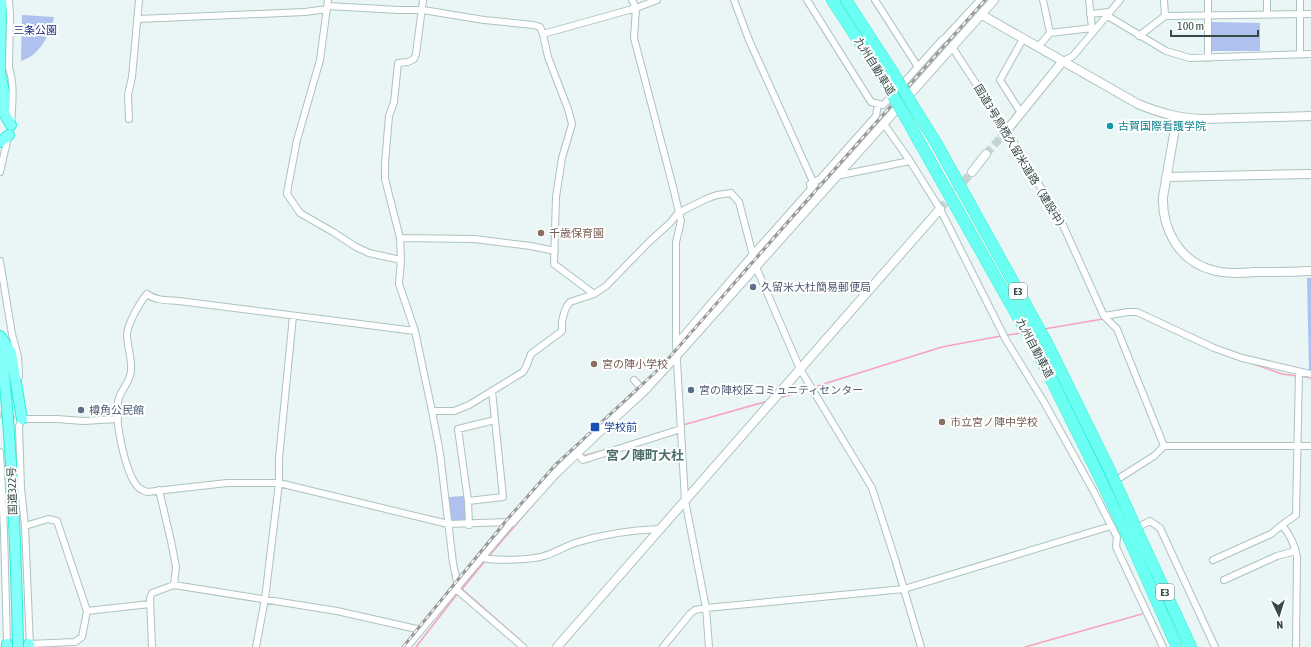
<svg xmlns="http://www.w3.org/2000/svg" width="1311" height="647" font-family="'Asap Condensed','Noto Sans JP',sans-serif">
<rect width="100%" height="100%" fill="#e9f6f5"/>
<path fill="#afc1ee" d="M22 15 54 17C51 34 39 56 21 61Z
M1212 22 1260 23V51H1212Z
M1307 278H1311V371L1309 370Z
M464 496 466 521H451L449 497Z"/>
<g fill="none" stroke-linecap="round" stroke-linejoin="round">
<path stroke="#f8a1be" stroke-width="1.5" d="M1044 329 1103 319
M1007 335 1021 333
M1251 363 1282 374 1297 376
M1301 376 1311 378
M814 387 942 347 1001 336
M779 398 810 389
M683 425 768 401
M624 444 678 427
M582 456 602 451
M547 488 568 467
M489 556 538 499
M485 561 462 589 520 640
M416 647 458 593
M1025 647 1142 614"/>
<path stroke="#c5d4d2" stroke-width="6" stroke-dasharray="6 3" stroke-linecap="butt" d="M0 415 22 419"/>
<path stroke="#c5d4d2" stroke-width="8" stroke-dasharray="8 4" stroke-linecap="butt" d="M986 154 1003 135
M940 209 972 172"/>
<g stroke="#abc3c1" stroke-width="8">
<path id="minor" d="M9 0 10 15 9 68C15 85 12 106 11 124
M328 0 320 60 297 140 288 187 287 194 300 213 333 232 356 247 369 253 401 260
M423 0 416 54 414 59 408 62 398 63 394 102 389 116 385 163V179L400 238 401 260 399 284 415 331 432 411 440 453 453 563 458 587
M657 0 636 8 634 38 673 187 681 221 676 242V344L685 500 706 608 709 647
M734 0 749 40 819 195
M807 0 871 102 883 105 894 94
M875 0 918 67
M1089 0 1092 28
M1164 0 1165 16
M1208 0V58
M1267 0V15
M328 6 399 10H423L484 20 534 25 540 27 543 34 548 57 568 109 572 124 562 158 556 197 554 264 594 294
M1090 14 1109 12
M1106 15 1166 51 1190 58 1311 54
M138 19 305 12 327 9
M1050 33 1092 28 1093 32
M543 34 636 8 632 0
M1139 36 1165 16 1311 14
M952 47 1007 131 1062 223 1104 316 1117 329 1164 446
M1038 47 1050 33 1043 0
M1300 54V0
M1063 61 1073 56 1120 0
M900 87 941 41 945 38 980 0
M1021 113 1000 80 1023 39
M129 119 128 95 132 77 139 0
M884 124 910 161 940 209 1006 340 1044 402 1094 492 1117 537 1116 547 1163 647
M0 172 8 137
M836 176 910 161
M400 238 474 239 531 246 555 251
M0 261 12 334 18 356 19 376
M1104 316 1128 312H1137L1214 348 1242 358 1311 374
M415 331 179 301C168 300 156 301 147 294 140 302 128 323 127 334 127 346 132 358 131 370 131 381 122 388 119 398 113 417 125 471 137 486 140 490 143 490 147 492L227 483H279L448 524 512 522
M676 344 753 254 811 189 810 184 820 179 876 116 878 104
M634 380 644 391
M432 411H454L469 405 523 372 526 367 531 354 562 331V321L564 313 567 306 570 302 594 294 606 286 650 241 670 223 678 213 706 199 717 195 731 193 739 202 756 267 800 369 872 488 895 559 921 647
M22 415V419L19 426 21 488 25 526 30 647
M22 419H57L83 421 118 419
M0 452 4 530 7 644
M577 453 583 460 681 429
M1113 482 1154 456 1164 446H1311
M159 490 171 541 176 567 174 585
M468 501 503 497 492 391
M469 525 468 501 458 429 495 420
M1282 525 1296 515 1299 372
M25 526 48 519 57 521 87 611 82 637 75 642 29 644
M1134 529 1150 521 1160 528 1215 647
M483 558C495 561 532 560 544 556 554 553 564 547 575 543 600 535 633 530 659 529
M1213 560 1271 534 1282 525C1290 535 1295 544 1297 557L1296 647
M1224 580 1277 556 1292 552 1295 548
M456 589 523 647
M87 611 150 604
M152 647 150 598 152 593 174 585 337 611 421 630
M256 647 265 599 279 483V458L293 316
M407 647 512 522
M663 647 690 614 695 610 706 608 904 589 1111 526"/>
</g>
<g stroke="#abc3c1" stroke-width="10">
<path id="tertiary" d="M982 15 1138 104C1160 113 1178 118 1202 119L1311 116
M1177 117 1163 197C1162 229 1179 261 1212 270 1226 274 1241 273 1255 272 1274 272 1292 272 1311 271
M1003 135 1063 61
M972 172 986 154
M1166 177 1311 174
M512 522 555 474 596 435 644 391 677 355 994 0
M557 647 940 209"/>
</g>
<g stroke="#2dedd7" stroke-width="12">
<path id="trunk" d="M0 74 5 96 4 113 11 125
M0 80 1 0
M0 142 9 135
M0 336C12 439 16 543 18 647
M1 337 11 353 22 419
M7 644V647
M29 647V644"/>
</g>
<g stroke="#2dedd7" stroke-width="12">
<path id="motorway" d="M832 0 883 78
M846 0 892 71
M918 114 935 141 1047 343 1110 471
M907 120 1037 351 1099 476
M1140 537 1191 647
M1130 541 1177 647"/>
</g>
<use href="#minor" stroke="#fff" stroke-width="6"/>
<use href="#tertiary" stroke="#fff" stroke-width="8"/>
<use href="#trunk" stroke="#82fff8" stroke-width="10"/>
<use href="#motorway" stroke="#6bfff3" stroke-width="11"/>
<g stroke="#999" stroke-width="3">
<path id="rail" d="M553 467 661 367 801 207 985 0
M403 647 505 522 557 463"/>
</g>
<use href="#rail" stroke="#fff" stroke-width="1.5" stroke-dasharray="4.5" stroke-linecap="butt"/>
<g stroke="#2dedd7" stroke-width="12" stroke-linecap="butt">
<path id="motorway-bridge" d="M892 71 918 114
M883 78 907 120
M1110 471 1140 537
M1099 476 1130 541"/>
</g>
<use href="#motorway-bridge" stroke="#6bfff3" stroke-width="11"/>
</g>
<circle fill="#0f9aa8" stroke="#fff" stroke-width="1.5" cx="1110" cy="126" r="4"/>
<g fill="#8d6e63" stroke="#fff" stroke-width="1.5">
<circle cx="541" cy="233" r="4"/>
<circle cx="594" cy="364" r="4"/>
<circle cx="942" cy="422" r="4"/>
</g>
<g fill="#5c6f8a" stroke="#fff" stroke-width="1.5">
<circle cx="753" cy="287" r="4"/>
<circle cx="691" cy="390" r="4"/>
<circle cx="81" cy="410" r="4"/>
</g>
<rect fill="#1a4fb4" stroke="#fff" stroke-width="1.5" x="590" y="422" width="10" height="10" rx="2"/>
<g text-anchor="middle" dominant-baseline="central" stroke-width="4" stroke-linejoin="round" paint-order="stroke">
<g fill="#fff" stroke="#72817f" stroke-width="1">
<rect x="1009" y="283" width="18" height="16" rx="3"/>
<rect x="1156" y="584" width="18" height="16" rx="3"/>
</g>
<g font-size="10" font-weight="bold" fill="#364b48">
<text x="1018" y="291">E3</text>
<text x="1165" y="592">E3</text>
</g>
<g font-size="11" fill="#232f83" stroke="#fff">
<text x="35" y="30">三条公園</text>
</g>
<g font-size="11" fill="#364b48" stroke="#fff">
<text transform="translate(875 66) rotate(58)">九州自動車道</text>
<text transform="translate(1021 158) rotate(59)">国道3号鳥栖久留米道路（建設中）</text>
<text transform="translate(1035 348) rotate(62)">九州自動車道</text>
<text transform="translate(12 491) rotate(-92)">国道322号</text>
</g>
<g font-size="11" fill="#0d838f" stroke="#fff" text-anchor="start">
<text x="1118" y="126">古賀国際看護学院</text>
</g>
<g font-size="11" fill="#785e54" stroke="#fff" text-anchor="start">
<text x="549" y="233">千歳保育園</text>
<text x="602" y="364">宮の陣小学校</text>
<text x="950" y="422">市立宮ノ陣中学校</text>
</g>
<g font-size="11" fill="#4e5e75" stroke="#fff" text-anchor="start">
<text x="761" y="287">久留米大杜簡易郵便局</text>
<text x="699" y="390">宮の陣校区コミュニティセンター</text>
<text x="89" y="410">樽角公民館</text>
</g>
<g font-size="11" fill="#164399" stroke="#fff" text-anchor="start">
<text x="604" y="427">学校前</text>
</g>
<g font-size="13" font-weight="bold" fill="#4d6f6a" stroke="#fff">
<text x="645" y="455">宮ノ陣町大杜</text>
</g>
</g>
<g transform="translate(1279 615) rotate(176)" stroke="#ffffff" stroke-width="3" paint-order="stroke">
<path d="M0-3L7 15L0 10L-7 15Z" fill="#364b48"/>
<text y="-6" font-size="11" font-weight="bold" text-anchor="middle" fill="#364b48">N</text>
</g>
<path d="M1171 30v6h87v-6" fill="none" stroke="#364b48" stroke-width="2"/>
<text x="1177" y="30" font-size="12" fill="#364b48" stroke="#ffffff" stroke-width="3" paint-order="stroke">100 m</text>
</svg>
